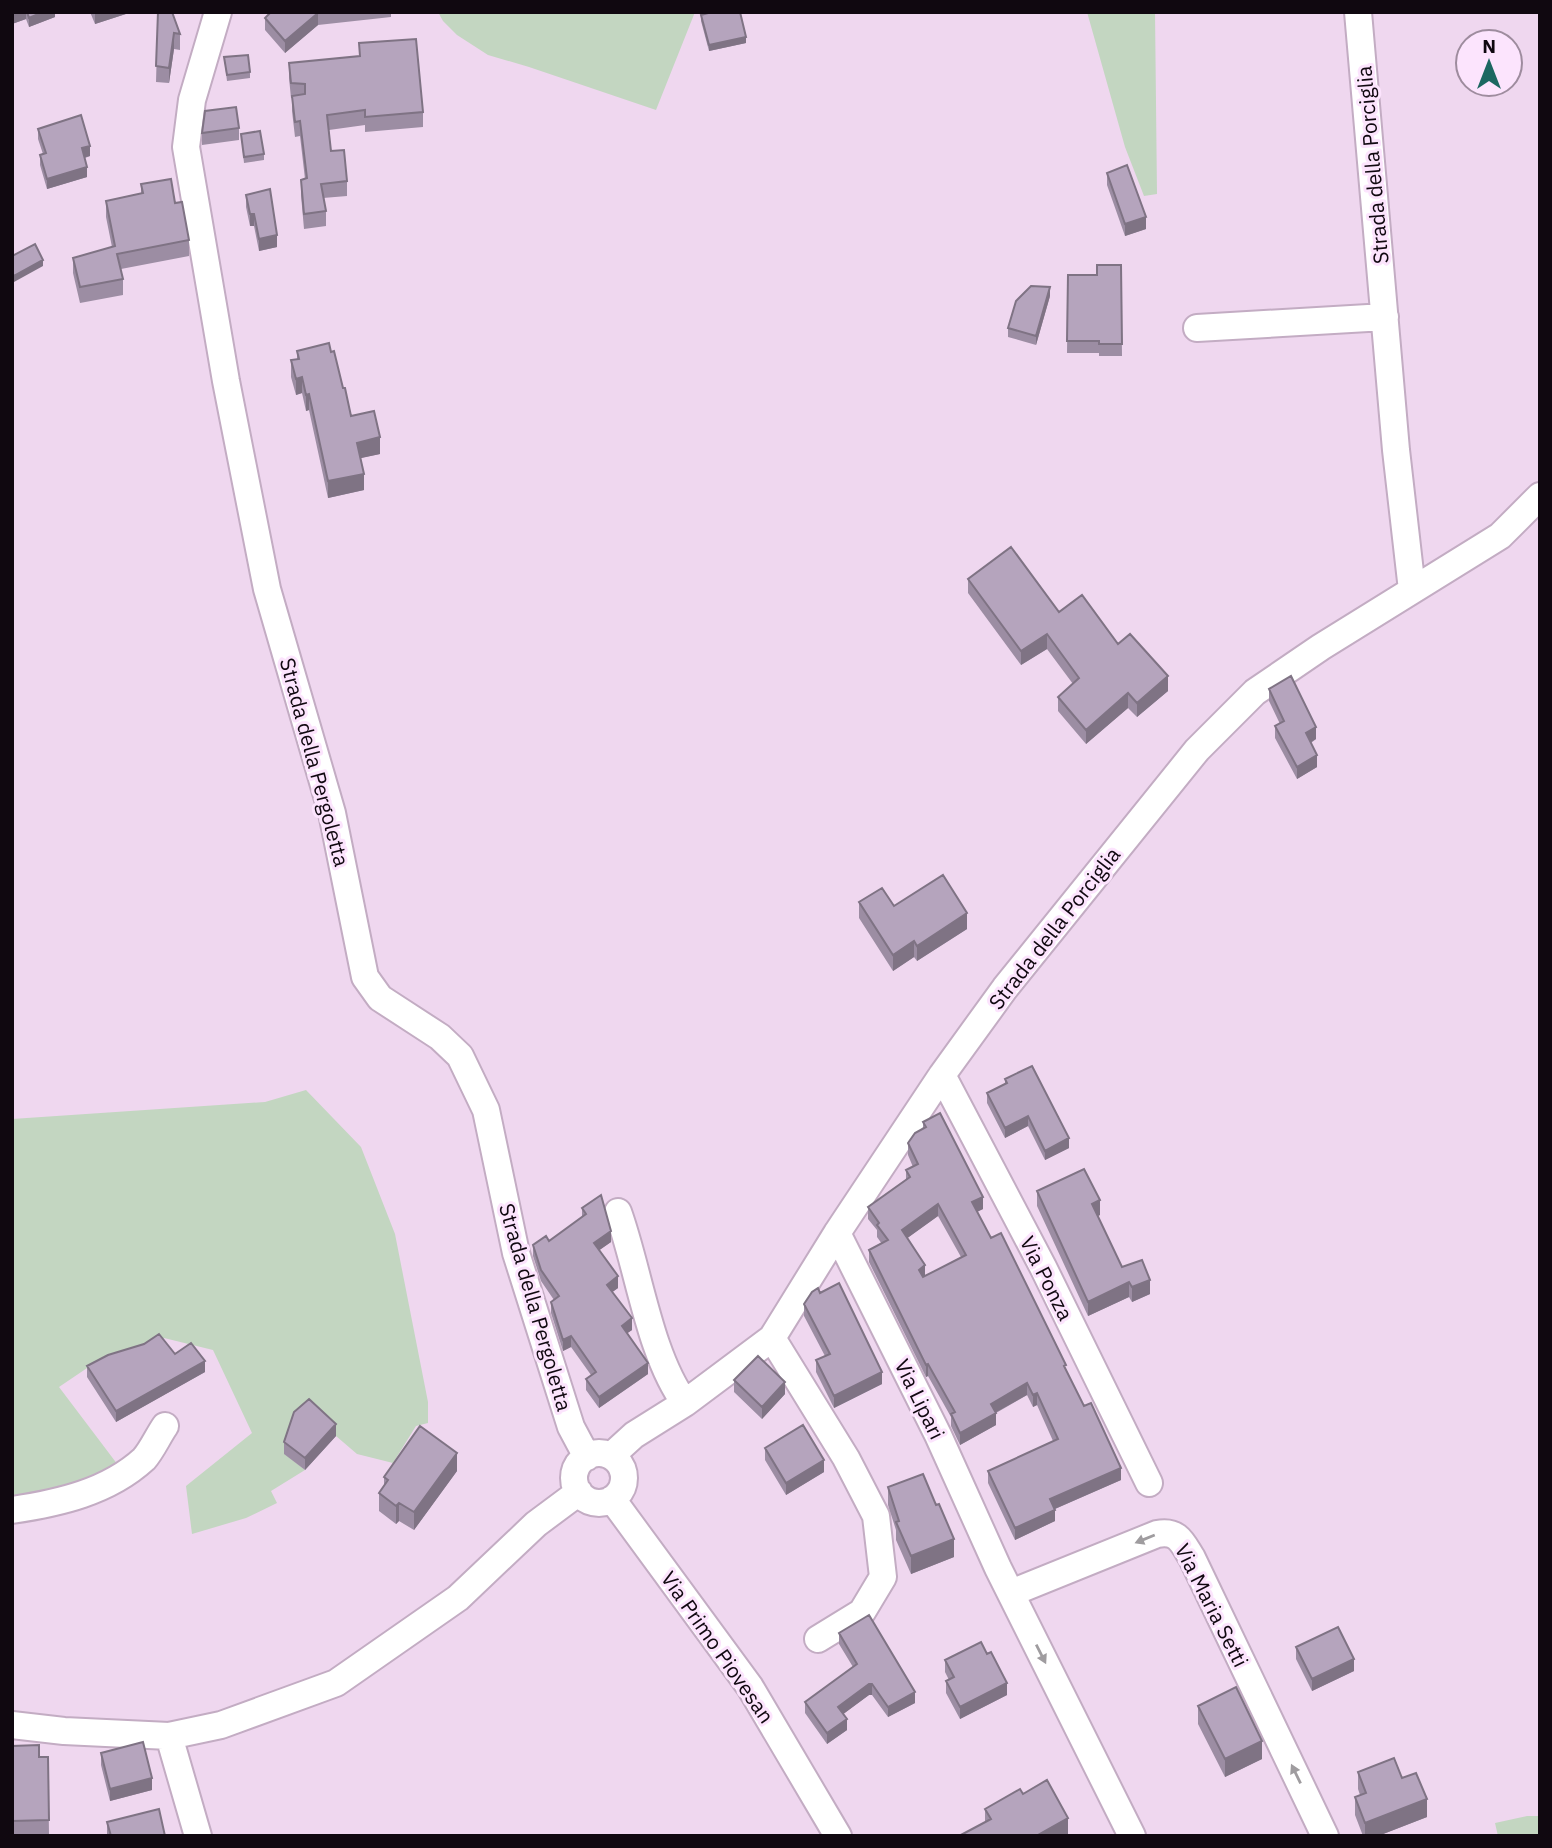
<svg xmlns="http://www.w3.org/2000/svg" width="1552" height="1848" font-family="'IBM Plex Sans',sans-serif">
<rect width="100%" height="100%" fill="#efd7ef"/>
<path fill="#c3d6c1" d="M438 12H695L656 110 529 67 488 55 457 35 443 21Z
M1087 12H1155L1157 194 1144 196 1125 147Z
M306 1090 361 1147 395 1234 428 1402V1423L416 1426 393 1463 357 1454 308 1412 284 1453 305 1470 271 1491 277 1503 246 1518 192 1534 186 1486 252 1433 213 1350 164 1338 99 1360 59 1387 124 1473 12 1510V1119L265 1102Z
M1527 1816H1540V1836H1498L1495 1823Z"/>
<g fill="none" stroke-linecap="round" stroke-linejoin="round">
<g stroke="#c3acc3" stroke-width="30">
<path id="street" d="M218 12 192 100 186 147 226 381 267 589 332 813 365 977 380 998 440 1037 460 1056 486 1110 516 1253 571 1427 587 1457
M1358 12 1396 450 1412 590
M1197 328 1385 317
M942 1075 1043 1267 1149 1483
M618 1212C639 1270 649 1354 685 1403
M837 1233 938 1435 998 1568 1132 1836
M772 1338 846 1458 876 1516 883 1577 862 1612 818 1639
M574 1478a25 25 0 1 1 50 0a25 25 0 1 1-50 0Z
M611 1456 634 1435 685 1403 772 1338 837 1233 942 1075 1005 988 1197 750 1255 692 1321 647 1500 536 1540 496
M612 1499 750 1687 838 1836
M12 1510C59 1503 108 1492 144 1459 152 1450 158 1436 165 1426
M1011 1593 1157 1534C1178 1530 1182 1542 1192 1558L1325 1836
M12 1725 64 1731 169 1736 221 1725 336 1683 458 1598 536 1524 579 1492
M169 1736 198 1836"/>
</g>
<use href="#street" stroke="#fff" stroke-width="26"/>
</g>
<path fill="#9c8da3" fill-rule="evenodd" d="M12 12H55V17L29 27 26 19 12 24Z
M90 12H132L95 24Z
M158 12 180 34V50L174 49 169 83 156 82Z
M271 12H398L391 13V17L318 25 285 53 265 30V18Z
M701 15 746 43 709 51 701 21Z
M359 43 423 112V127L365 132V125L329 130 331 151 347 181V196L323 198 326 211V226L304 229 301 195V180L305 179 300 136 295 137 292 111V98H291L289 78V63L359 56Z
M224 57 250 72V78L227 81Z
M239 128V140L202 145V133Z
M38 129 90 156 85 158 87 177 47 189 40 165V155L43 154 38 139Z
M241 134 264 154V160L244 163Z
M1107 173 1146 229 1125 236 1107 185Z
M141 184 175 203 189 240V256L121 269 123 279V295L80 303 73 273V258L112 247 106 217V201L141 193Z
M246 195 277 247 259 251 254 226H250L246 207Z
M1121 265 1122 356H1099V353H1067L1068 275H1097Z
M1050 296 1036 345 1008 337V328Z
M297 351 331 352 351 416 380 454 360 458 364 490 328 498 309 410 306 411 302 393 296 395 291 377V360L297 359Z
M968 579 1059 612 1118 644 1168 691 1137 717 1128 708 1086 744 1058 711V697L1073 684 1047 649 1021 665 968 593Z
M1269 689 1316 739 1311 743 1317 767 1297 779 1275 738V726L1280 724 1269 701Z
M859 902 894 906 967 929 917 961 914 957 893 971 859 918Z
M1005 1079 1069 1148 1045 1160 1028 1126 1005 1138 987 1103V1093L1005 1084Z
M923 1122 983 1209 977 1212 991 1238 1066 1371 1121 1480 1055 1509V1521L1015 1540 988 1483V1471L1053 1441 1037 1405 1033 1407 1027 1395 996 1413V1425L960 1445 951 1426V1417L928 1376 926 1377 869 1262V1250L882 1244 877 1237V1230L868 1219V1207L906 1180V1170L913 1167 908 1155V1143L923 1129ZM938 1216 961 1257 925 1276 907 1238Z
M1037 1191 1100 1215 1097 1216 1122 1267 1150 1294 1132 1302 1129 1297 1088 1316 1037 1206Z
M582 1208 611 1242 599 1250 618 1288 612 1292 632 1330 627 1333 648 1374 599 1408 586 1390V1379L591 1375 571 1347 563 1351 551 1313V1302L554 1300 541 1281 533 1256V1245L549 1241 582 1217Z
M820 1293 882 1384 834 1408 816 1372V1360L825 1356 804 1316V1304Z
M175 1354 205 1372 116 1422 87 1377V1366Z
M734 1380 785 1394 762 1419 734 1392Z
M336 1436 305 1470 284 1454V1442Z
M765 1448 824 1472 786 1495 765 1460Z
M457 1471 414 1530 399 1521 396 1524 379 1511V1493L384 1486V1477Z
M888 1487 954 1557 911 1574 896 1540V1530L888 1505Z
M839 1633 915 1703 888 1717 872 1695H869L843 1714 847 1730 827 1744 805 1713V1702L853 1667 839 1644Z
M1296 1647 1354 1671 1312 1691 1296 1659Z
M945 1660 1007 1695 960 1719 946 1693V1681L949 1680 945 1672Z
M1198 1706 1262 1759 1225 1777 1198 1724Z
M12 1746 39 1757H48L49 1836H12Z
M101 1753 152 1790 110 1801 101 1765Z
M1358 1772 1402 1778 1427 1817 1378 1836H1363L1355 1815V1797L1360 1795 1358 1789Z
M1023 1794 1068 1835 985 1822V1809Z
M107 1822 165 1836H107Z"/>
<path fill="#7f7384" d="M18 12H26V19L12 24V14Z
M43 12H55V17L29 27V18Z
M95 12H132L95 24Z
M318 13V25L285 53V41Z
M174 33V49L169 83V68Z
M746 37V43L709 51V45Z
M90 146V156L82 158V148Z
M87 167V177L47 189V179Z
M250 214H254V226H250Z
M1146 217V229L1125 236V224Z
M277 235V247L259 251V239Z
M43 260V266L14 282V276Z
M1050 287V296L1036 345V336Z
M302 377V393L296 395V379Z
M309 394V410L306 411V395Z
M380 437V454L357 459V443Z
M364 474V490L328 498V481Z
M1047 634V649L1021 665V651Z
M1168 676V691L1137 717V703Z
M1128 693V708L1086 744V730Z
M1316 727V739L1306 745V733Z
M1317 755V767L1297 779V767Z
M967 913V929L917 961V946Z
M914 941V957L893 971V955Z
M1028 1116V1126L1005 1138V1128Z
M1069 1138V1148L1045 1160V1151Z
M983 1197V1209L972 1214V1202Z
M1100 1200V1215L1092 1219V1204Z
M938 1204V1216L902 1242V1230Z
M611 1231V1242L594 1254V1243Z
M925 1265V1277L919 1281V1270Z
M618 1276V1288L607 1296V1285Z
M1150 1280V1294L1132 1302V1287Z
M1129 1282V1297L1088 1316V1302Z
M632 1318V1330L622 1337V1326Z
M571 1336V1347L563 1351V1340Z
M205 1361V1372L116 1422V1411Z
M648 1363V1374L599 1408V1397Z
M928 1364V1376L926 1377V1365Z
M882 1372V1384L834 1408V1396Z
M785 1382V1394L762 1419V1407Z
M1027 1383V1395L991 1415V1404Z
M1037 1393V1405L1033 1407V1395Z
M996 1413V1425L960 1445V1433Z
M336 1424V1436L305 1470V1458Z
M457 1453V1471L414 1530V1512Z
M824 1460V1472L786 1495V1483Z
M1121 1468V1480L1050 1511V1499Z
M399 1503V1521L396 1524V1506Z
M1055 1510V1521L1015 1540V1528Z
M954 1539V1557L911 1574V1556Z
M1354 1659V1671L1312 1691V1679Z
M1007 1683V1695L960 1719V1707Z
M869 1684H872V1695H869L838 1718V1707Z
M915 1692V1703L888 1717V1707Z
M847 1719V1730L827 1744V1733Z
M1262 1741V1759L1225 1777V1759Z
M152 1778V1790L110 1801V1789Z
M1427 1799V1817L1378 1836H1365V1823Z
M1068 1818V1835L1038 1836V1835Z"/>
<path fill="#b5a4bd" stroke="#7f7384" stroke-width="2" fill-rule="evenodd" d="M27 12H43L29 18Z
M158 12H172L180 34 174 33 169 68 156 66Z
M271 12H326L318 13 285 41 265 18Z
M712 12H740L746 37 709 45 701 15Z
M416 39 423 112 365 117V110L327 115 331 151 344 150 347 181 321 184 326 211 304 214 301 180 307 178 300 121 295 122 292 96 305 94V84L291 83 289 63 360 56 359 43Z
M248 55 250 72 227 75 224 57Z
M236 107 239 128 202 133 205 111Z
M81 115 90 146 82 148 87 167 47 179 40 155 46 153 38 129Z
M260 131 264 154 244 157 241 134Z
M1127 165 1146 217 1125 224 1107 173Z
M171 179 175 203 182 202 189 240 117 254 123 279 80 287 73 258 115 246 106 201 143 193 141 184Z
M270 189 277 235 259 239 254 214H250L246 195Z
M35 244 43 260 14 276 12 273V256Z
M1097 265H1121L1122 344H1099V341H1067L1068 275H1097Z
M1031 286 1050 287 1036 336 1008 328 1016 301Z
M329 343 331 352 334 351 343 388H345L351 416 374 411 380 437 357 443 364 474 328 481 309 394 306 395 302 377 296 379 291 360 299 359 297 351Z
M1011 547 1059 612 1082 595 1118 644 1130 634 1168 676 1137 703 1128 693 1086 730 1058 697 1079 678 1047 634 1021 651 968 579Z
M1291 676 1316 727 1306 733 1317 755 1297 767 1275 726 1284 721 1269 689Z
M943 875 967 913 917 946 914 941 893 955 859 902 882 888 894 906Z
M1032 1066 1069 1138 1045 1151 1028 1116 1005 1128 987 1093 1007 1083 1005 1079Z
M940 1113 983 1197 972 1202 991 1238 1001 1233 1066 1365 1064 1366 1084 1406 1091 1403 1121 1468 1050 1499 1055 1510 1015 1528 988 1471 1058 1439 1037 1393 1033 1395 1027 1383 991 1404 996 1413 960 1433 951 1414 955 1412 928 1364 926 1365 869 1250 888 1240 877 1225 879 1223 868 1207 910 1177 906 1170 918 1164 908 1143 915 1133 926 1127 923 1122ZM938 1204 966 1255 923 1277 919 1270 925 1265 902 1230Z
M1084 1169 1100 1200 1092 1204 1122 1267 1142 1260 1150 1280 1132 1287 1129 1282 1088 1302 1037 1191Z
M601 1195 611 1231 594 1243 618 1276 607 1285 632 1318 622 1326 648 1363 599 1397 586 1379 596 1372 571 1336 563 1340 551 1302 559 1296 541 1270 533 1245 546 1236 549 1241 586 1214 582 1208Z
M839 1283 882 1372 834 1396 816 1360 830 1354 804 1304 812 1292 818 1288 820 1293Z
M159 1334 175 1354 191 1343 205 1361 116 1411 87 1366 108 1355 144 1344Z
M758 1356 785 1382 762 1407 734 1380Z
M309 1399 336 1424 305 1458 284 1442 294 1412Z
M803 1425 824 1460 786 1483 765 1448Z
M420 1426 457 1453 414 1512 399 1503 396 1506 379 1493 388 1480 384 1477Z
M923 1474 936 1505 939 1504 954 1539 911 1556 896 1522 899 1521 888 1487Z
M869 1615 915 1692 888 1707 872 1684H869L838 1707 847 1719 827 1733 805 1702 857 1664 839 1633Z
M1338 1627 1354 1659 1312 1679 1296 1647Z
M981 1642 987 1654 991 1652 1007 1683 960 1707 946 1681 954 1677 945 1660Z
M1236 1687 1262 1741 1225 1759 1198 1706Z
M143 1742 152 1778 110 1789 101 1753Z
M39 1745V1757H48L49 1820 12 1821V1746Z
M1394 1758 1402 1778 1416 1773 1427 1799 1365 1823 1355 1797 1366 1793 1358 1772Z
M1047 1780 1068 1818 1038 1835 1039 1836H959L991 1819 985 1809 1020 1789 1023 1794Z
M159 1809 165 1836H111L107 1822Z"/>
<defs><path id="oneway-solid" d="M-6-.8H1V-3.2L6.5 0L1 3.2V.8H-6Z" transform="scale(1.75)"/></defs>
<g fill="#9f9c9f">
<use href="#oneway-solid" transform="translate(1145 1539) rotate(158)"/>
<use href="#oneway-solid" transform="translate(1041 1654) rotate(63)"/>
<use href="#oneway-solid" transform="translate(1296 1774) rotate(-116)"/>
</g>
<g text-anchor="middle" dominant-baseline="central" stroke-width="6" stroke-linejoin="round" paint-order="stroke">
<g font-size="21" fill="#100810" stroke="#fce4fd">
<text transform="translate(1372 165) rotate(-95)">Strada della Porciglia</text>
<text transform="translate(315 762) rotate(75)">Strada della Pergoletta</text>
<text transform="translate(1054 928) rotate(-52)">Strada della Porciglia</text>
<text transform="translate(1047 1278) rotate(63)">Via Ponza</text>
<text transform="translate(536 1307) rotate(74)">Strada della Pergoletta</text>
<text transform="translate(920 1399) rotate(64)">Via Lipari</text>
<text transform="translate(1212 1605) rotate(63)">Via Maria Setti</text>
<text transform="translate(718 1647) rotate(55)">Via Primo Piovesan</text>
</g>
</g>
<rect width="1552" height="1848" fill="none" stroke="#100810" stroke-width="28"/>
<g transform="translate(1489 63)"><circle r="33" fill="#fce4fd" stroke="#9e8c9e" stroke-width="2"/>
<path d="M0-5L12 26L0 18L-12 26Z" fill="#1c6761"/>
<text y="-10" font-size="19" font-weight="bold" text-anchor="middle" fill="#100810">N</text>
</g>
</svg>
